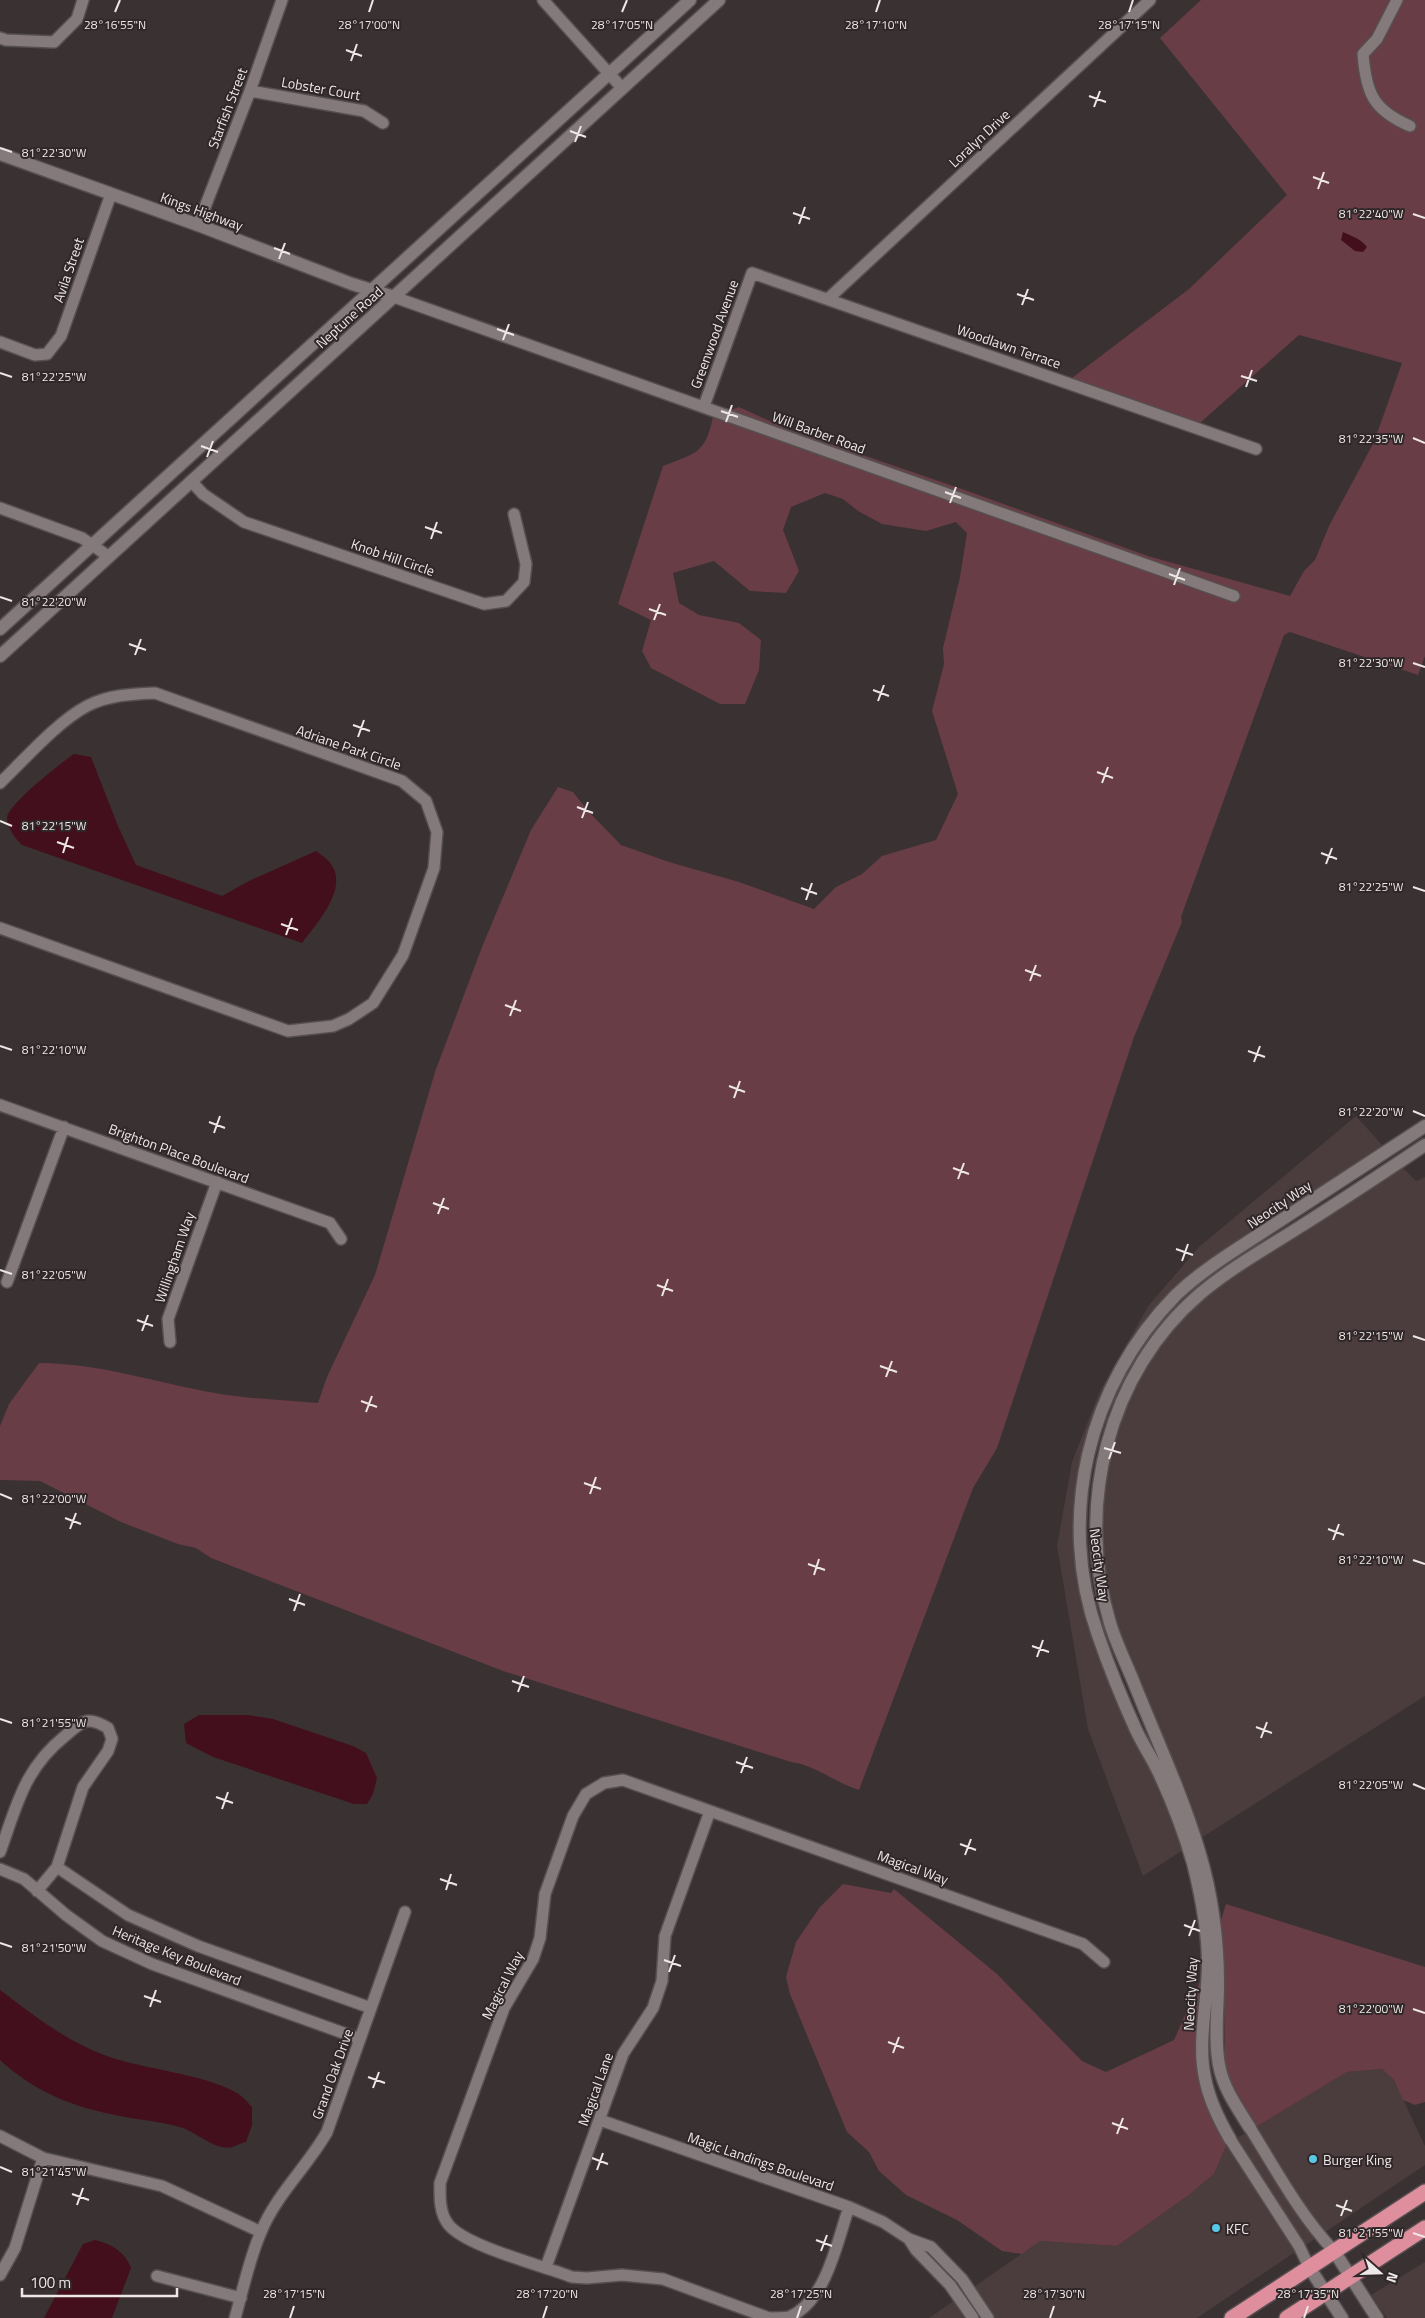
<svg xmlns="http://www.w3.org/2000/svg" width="1425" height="2318" font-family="'Titillium Web',sans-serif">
<rect width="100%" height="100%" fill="#3a3133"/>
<path fill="#4b3c3e" d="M1356 1116 1383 1146 1224 1251 1173 1290 1149 1314 1116 1363 1100 1394 1088 1426 1073 1502 1076 1561 1183 1850 1143 1876 1088 1729 1057 1546 1072 1462 1100 1391 1149 1305 1199 1247Z
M1402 1167 1416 1181 1425 1177V1696L1201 1838 1124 1644 1107 1588 1101 1544 1103 1494 1108 1460 1125 1408 1141 1375 1156 1352 1180 1322 1204 1299 1235 1275Z
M1382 2069 1394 2080 1425 2146V2165L1197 2318H929L1040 2241 1117 2246 1189 2195 1214 2174 1227 2144 1238 2141 1236 2138 1246 2133 1248 2135 1257 2131 1256 2127 1347 2072Z
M1425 2262V2318H1387L1371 2295Z"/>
<path fill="#683d46" d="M1201 0H1425V656L1418 675 1290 632 1284 635 1181 917 1182 922 1134 1037 997 1448 973 1488 859 1790C836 1783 815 1765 791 1762L503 1671 211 1558 196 1548 178 1544 121 1522 40 1481 0 1480V1426L9 1404 39 1363C100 1363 156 1383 215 1393 249 1399 284 1400 318 1403L327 1377 375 1275 435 1072 482 947 531 830 558 787 573 792 588 811 621 845 669 862 739 882 814 909 836 887 862 874 882 856 936 840 958 794 932 711 944 664 943 648 960 577 967 533 956 522 926 531 882 524 858 511 843 499 825 493 791 507 783 530 799 571 786 593 750 591 714 561 673 573 679 603 699 615 739 623 761 640 759 670 745 704H720L651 668 642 651 651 620 618 604 663 466C696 453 705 454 713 417L739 407 787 429 962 489 1148 556 1290 596 1304 571 1315 560 1329 526 1374 442 1402 363 1299 335 1192 430 1064 384 1189 289 1287 195 1160 38Z
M843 1884 891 1893 894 1889 997 1974 1082 2061 1106 2072 1174 2040 1202 1977C1200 2006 1193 2050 1198 2077 1203 2101 1216 2123 1227 2144L1214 2174 1189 2195 1117 2246 1040 2241 1022 2254 1002 2251 957 2220 906 2195 879 2171 869 2152 847 2132 790 1994 786 1977 796 1942 820 1907Z
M1226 1904 1425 1967V2102L1415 2105 1403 2100 1394 2080 1382 2069 1347 2072 1256 2127 1236 2094 1225 2067 1224 1984 1220 1923Z"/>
<path fill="#430f1d" d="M1343 232C1352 236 1361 239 1367 247L1363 252 1355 251 1341 240Z
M74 754 91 757 118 826 136 865 222 896 249 881 316 851C321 855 328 859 331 864 349 889 316 924 302 943L22 845C16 839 7 828 7 818 7 805 62 762 74 754Z
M199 1715H248L273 1719 353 1746 366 1753 377 1778 373 1794 367 1804H354L213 1757 186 1743 184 1724Z
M0 1990C36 2017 64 2040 107 2056 146 2070 200 2073 235 2092 242 2095 247 2102 252 2107V2125L246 2142C241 2143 236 2146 232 2147 216 2151 197 2133 183 2128 161 2121 138 2120 115 2115 70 2106 34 2091 0 2060Z
M95 2240C112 2244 124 2251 131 2268L112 2318H44L83 2244Z"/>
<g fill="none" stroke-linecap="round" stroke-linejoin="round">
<g stroke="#564f50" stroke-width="14">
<path id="street" d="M543 0 622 88
M1397 0 1377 39 1363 54C1366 93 1373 110 1410 126
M0 38 6 40 54 42 77 19 83 0
M250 91 364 111 383 123
M198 225 250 91 282 0
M394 297 1234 596
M829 298 1150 0
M0 342 35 355 47 354 61 336 111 194
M704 406 752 273 1256 449
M191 481 203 494 244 522 484 604 506 601 524 582 526 564 514 514
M0 508 82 538 108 556
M0 783C25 759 57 722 87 706 108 695 132 694 155 693L402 781 426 801 437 832 434 868 403 955 373 1003 349 1019 333 1026 288 1031 0 928
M0 1105 330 1223 341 1239
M7 1282 64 1127
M170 1342 168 1319 217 1182
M0 1852C17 1805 24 1769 65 1736 83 1721 87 1715 108 1728L112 1739 108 1751 83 1787 57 1867
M0 1869 24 1879 66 1915 102 1941 152 1964 360 2039
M37 1891 57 1867 128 1915 198 1946 371 2008
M600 2120 849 2207 883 2222 909 2239 931 2247 962 2279 988 2318
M1250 2128C1276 2170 1300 2215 1334 2251
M0 2136 43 2158 162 2186 261 2232
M1230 2139 1299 2246 1309 2267
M849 2207C837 2242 826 2302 789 2317 783 2318 775 2318 769 2318L663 2279 622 2275 587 2278 572 2277C544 2266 464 2246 448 2224 439 2212 440 2196 440 2183L504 2008 533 1959 540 1938 545 1894 573 1816 586 1794 604 1783 623 1780 1083 1944 1104 1962
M909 2239 916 2250 950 2285 973 2318
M546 2267 623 2054 653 2008 662 1981 665 1936 710 1811
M0 2275 15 2248 43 2158
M157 2276 241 2298
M235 2318C243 2290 249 2259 261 2232 276 2195 307 2167 327 2132L405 1912"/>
</g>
<g stroke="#564f50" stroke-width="15">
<path id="secondary" d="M0 154 198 225 352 284 394 297
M0 629 690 0
M0 656 719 0
M1250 2128C1238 2109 1223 2088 1219 2065 1214 2039 1218 2010 1218 1984 1218 1939 1212 1894 1199 1851 1182 1794 1156 1738 1134 1683 1126 1663 1116 1643 1110 1623 1075 1506 1107 1373 1201 1293 1231 1268 1265 1249 1298 1228 1341 1201 1383 1173 1425 1145
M1230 2139C1219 2120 1209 2100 1205 2078 1197 2042 1208 2001 1208 1964 1208 1930 1201 1895 1193 1863 1184 1832 1172 1801 1159 1773 1152 1758 1143 1745 1136 1730 1122 1699 1109 1667 1098 1635 1056 1517 1088 1384 1176 1295 1203 1269 1237 1249 1269 1228 1321 1194 1373 1160 1425 1126
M1334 2251 1377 2318
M1309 2267 1342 2318"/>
</g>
<g stroke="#564f50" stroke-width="18">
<path id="highway" d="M1232 2318 1425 2192
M1287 2318 1425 2228"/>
</g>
<use href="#street" stroke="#857a7b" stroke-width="11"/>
<use href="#secondary" stroke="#857a7b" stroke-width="12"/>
<use href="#highway" stroke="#df8e9d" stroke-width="15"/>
</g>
<path fill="none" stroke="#ede7e8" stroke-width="2" d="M115 12 120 0M369 12 373 0M622 12 627 0M876 12 880 0M1129 12 1133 0M346 50 362 56M351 61 357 44M1089 96 1106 102M1094 107 1100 91M570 131 586 137M575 142 581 126M0 148 12 152M1313 177 1329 183M1318 189 1324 172M793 213 810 219M1413 214 1425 218M799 224 805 207M274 248 290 254M279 259 285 243M1017 294 1034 300M1022 305 1028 289M497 329 514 335M503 340 509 324M0 373 12 377M1241 376 1257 381M1246 387 1252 370M721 411 738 417M726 422 732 405M1413 438 1425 443M201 446 218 452M207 457 213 441M945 492 961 498M950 503 956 487M425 527 442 533M431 539 437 522M1169 574 1185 580M1174 585 1180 568M0 597 12 601M649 609 666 615M654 620 660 604M129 644 146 650M135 655 141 639M1413 663 1425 667M873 690 889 696M878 701 884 685M353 725 370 731M358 737 364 720M1097 772 1113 778M1102 783 1108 767M577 807 593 813M582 818 588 802M0 821 12 826M57 842 74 848M63 853 68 837M1321 853 1337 859M1326 864 1332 848M1413 887 1425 891M801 888 817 894M806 900 812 883M281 924 298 930M286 935 292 918M1025 970 1041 976M1030 981 1036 965M505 1005 521 1011M510 1016 516 1000M0 1046 12 1050M1248 1051 1265 1057M1254 1062 1260 1046M729 1086 745 1092M734 1098 740 1081M1413 1111 1425 1116M209 1122 225 1128M214 1133 220 1116M953 1168 969 1174M958 1179 964 1163M433 1203 449 1209M438 1214 444 1198M1176 1249 1193 1255M1182 1261 1188 1244M0 1270 12 1274M657 1285 673 1291M662 1296 668 1279M137 1320 153 1326M142 1331 148 1315M1413 1336 1425 1340M880 1366 897 1372M886 1377 892 1361M361 1401 377 1407M366 1412 372 1396M1104 1448 1121 1453M1109 1459 1115 1442M584 1483 601 1489M0 1494 12 1499M590 1494 596 1477M65 1518 81 1524M70 1529 76 1513M1328 1529 1344 1535M1333 1540 1339 1524M1413 1560 1425 1564M808 1564 825 1570M814 1575 819 1559M289 1599 305 1605M294 1611 300 1594M1032 1646 1049 1652M1037 1657 1043 1640M512 1681 529 1687M518 1692 524 1676M0 1719 12 1723M1256 1727 1272 1733M1261 1738 1267 1722M736 1762 753 1768M741 1773 747 1757M1413 1784 1425 1789M216 1797 233 1803M222 1809 228 1792M960 1844 976 1850M965 1855 971 1839M440 1879 457 1885M446 1890 451 1874M1184 1925 1200 1931M1189 1936 1195 1920M0 1943 12 1947M664 1960 681 1966M669 1972 675 1955M144 1996 161 2002M150 2007 156 1990M1413 2009 1425 2013M888 2042 904 2048M893 2053 899 2037M368 2077 385 2083M373 2088 379 2072M1112 2123 1128 2129M1117 2134 1123 2118M592 2158 608 2164M0 2167 12 2172M597 2170 603 2153M72 2194 89 2200M77 2205 83 2188M1336 2205 1352 2211M1341 2216 1347 2200M1413 2233 1425 2237M816 2240 832 2246M821 2251 827 2235M290 2318 294 2306M543 2318 547 2306M797 2318 801 2306M1050 2318 1054 2306M1304 2318 1308 2306"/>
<g fill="#59c8e5" stroke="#302729" stroke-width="2">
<circle cx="1313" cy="2159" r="5"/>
<circle cx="1216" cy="2228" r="5"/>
</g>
<g text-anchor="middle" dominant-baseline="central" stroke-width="4" stroke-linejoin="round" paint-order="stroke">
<g font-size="14" fill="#ede7e8" stroke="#302729">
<text transform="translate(321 88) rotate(10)">Lobster Court</text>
<text transform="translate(227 108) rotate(-69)">Starfish Street</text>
<text transform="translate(979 138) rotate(-43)">Loralyn Drive</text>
<text transform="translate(202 211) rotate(20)">Kings Highway</text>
<text transform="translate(68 270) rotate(-71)">Avila Street</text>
<text transform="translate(349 317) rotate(-42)">Neptune Road</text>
<text transform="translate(714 334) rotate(-70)">Greenwood Avenue</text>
<text transform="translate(1009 346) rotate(19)">Woodlawn Terrace</text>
<text transform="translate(819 432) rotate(20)">Will Barber Road</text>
<text transform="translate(393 557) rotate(19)">Knob Hill Circle</text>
<text transform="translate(349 747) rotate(19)">Adriane Park Circle</text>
<text transform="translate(179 1153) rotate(20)">Brighton Place Boulevard</text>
<text transform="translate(1279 1204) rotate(-34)">Neocity Way</text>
<text transform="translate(174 1257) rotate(-71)">Willingham Way</text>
<text transform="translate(1100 1565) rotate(82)">Neocity Way</text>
<text transform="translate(913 1867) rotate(20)">Magical Way</text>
<text transform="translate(177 1955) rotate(22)">Heritage Key Boulevard</text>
<text transform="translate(502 1985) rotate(-63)">Magical Way</text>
<text transform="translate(1190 1994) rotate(-87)">Neocity Way</text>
<text transform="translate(332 2074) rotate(-70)">Grand Oak Drive</text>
<text transform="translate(595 2089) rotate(-70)">Magical Lane</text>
<text transform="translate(761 2161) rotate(19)">Magic Landings Boulevard</text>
</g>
<g font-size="14" fill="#ede7e8" stroke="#302729" text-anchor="start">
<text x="1323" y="2159">Burger King</text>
<text x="1226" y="2228">KFC</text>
</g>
</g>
<g font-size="12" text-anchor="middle" fill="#ede7e8" stroke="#302729" stroke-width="4" stroke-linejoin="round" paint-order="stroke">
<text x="115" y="29">28°16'55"N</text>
<text x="622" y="29">28°17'05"N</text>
<text x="369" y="29">28°17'00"N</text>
<text x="876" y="29">28°17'10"N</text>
<text x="1129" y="29">28°17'15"N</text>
<text x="54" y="157">81°22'30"W</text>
<text x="1371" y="218">81°22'40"W</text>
<text x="54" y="381">81°22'25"W</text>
<text x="1371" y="443">81°22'35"W</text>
<text x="54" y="606">81°22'20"W</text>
<text x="1371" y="667">81°22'30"W</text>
<text x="54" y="830">81°22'15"W</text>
<text x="1371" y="891">81°22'25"W</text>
<text x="54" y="1054">81°22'10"W</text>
<text x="1371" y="1116">81°22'20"W</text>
<text x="54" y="1279">81°22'05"W</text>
<text x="1371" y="1340">81°22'15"W</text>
<text x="54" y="1503">81°22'00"W</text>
<text x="1371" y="1564">81°22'10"W</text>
<text x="54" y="1727">81°21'55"W</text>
<text x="1371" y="1789">81°22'05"W</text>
<text x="54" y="1952">81°21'50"W</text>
<text x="1371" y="2013">81°22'00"W</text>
<text x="54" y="2176">81°21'45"W</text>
<text x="1371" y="2237">81°21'55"W</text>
<text x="294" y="2298">28°17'15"N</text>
<text x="547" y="2298">28°17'20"N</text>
<text x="801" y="2298">28°17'25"N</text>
<text x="1054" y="2298">28°17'30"N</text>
<text x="1308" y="2298">28°17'35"N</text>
</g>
<g transform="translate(1380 2273) rotate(110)" stroke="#302729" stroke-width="4" paint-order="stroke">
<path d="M0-4L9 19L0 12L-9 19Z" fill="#ede7e8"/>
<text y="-8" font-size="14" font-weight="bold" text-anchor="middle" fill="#ede7e8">N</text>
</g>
<path d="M22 2288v8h155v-8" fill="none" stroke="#ede7e8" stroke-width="2.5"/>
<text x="30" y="2288" font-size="15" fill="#ede7e8" stroke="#302729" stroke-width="4" paint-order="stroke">100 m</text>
</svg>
